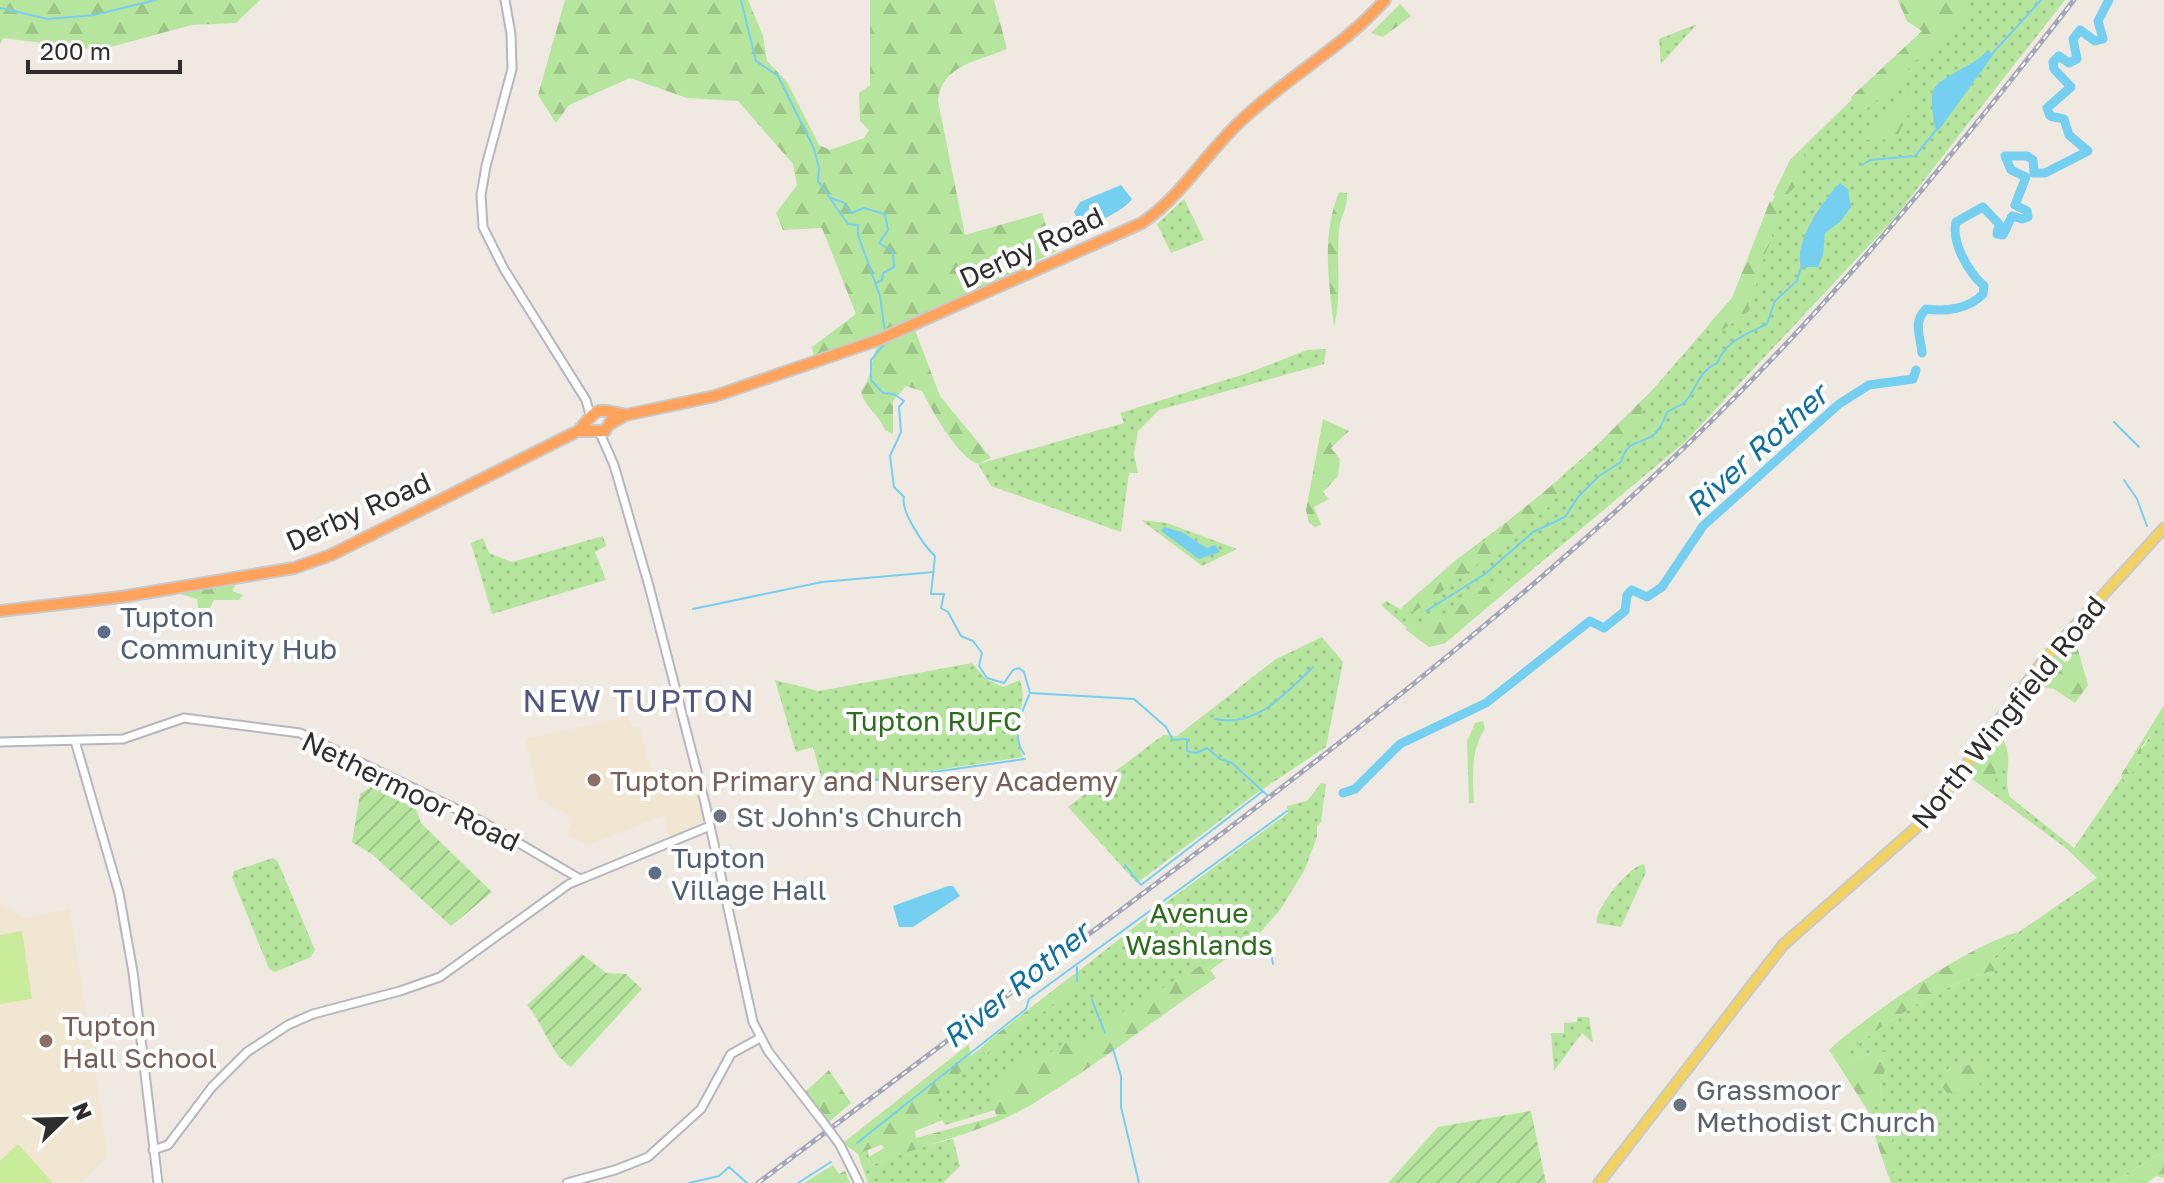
<svg xmlns="http://www.w3.org/2000/svg" width="2164" height="1183" font-family="'Golos Text',sans-serif">
<defs>
<pattern id="grass-dots" width="8" height="8" patternUnits="userSpaceOnUse" patternTransform="scale(2)"><rect width="8" height="8" fill="#b6e59e"/><path d="M2 2h.1M6 6h.1" fill="none" stroke="#9dc588" stroke-width="1.8" stroke-linecap="round"/></pattern>
<pattern id="forest-firs" width="22" height="20" patternUnits="userSpaceOnUse" patternTransform="scale(2)"><rect width="22" height="20" fill="#b6e59e"/><path d="M5 1l3.5 6h-7zM16 11l3.5 6h-7z" fill="#9dc588"/></pattern>
<pattern id="garden-furrows" width="10" height="10" patternUnits="userSpaceOnUse" patternTransform="scale(2)"><rect width="10" height="10" fill="#b6e59e"/><path d="M-1 1l2-2M0 10L10 0M9 11l2-2" fill="none" stroke="#9dc588"/></pattern>
</defs>
<rect width="100%" height="100%" fill="#efe9e1"/>
<path fill="#f0e6d1" d="M627 717 631 728 639 726 655 784 694 775 705 821 670 840 664 815 588 845 566 834 573 818 539 799 525 739Z
M0 902 24 918 70 909 108 1157 81 1183H0Z"/>
<path fill="url(#grass-dots)" fill-rule="evenodd" d="M1898 0H2065L1892 221 1686 441 1445 643 1429 647 1381 605 1386 601 1400 609 1456 560 1532 503 1616 428 1655 387 1732 298 1790 160 1922 31 1907 21Z
M1697 24 1661 64 1659 39Z
M1184 199 1204 240 1171 253 1157 224Z
M1326 349 1324 364 1159 410 1138 431 1134 454 1138 473H1129L1121 532 991 486 978 464 1124 423 1120 413 1248 373 1307 350Z
M1141 520 1167 523 1237 549 1202 566ZM1182 532 1207 548 1199 559 1168 533Z
M603 536 606 546 595 552 606 580 492 614 471 543 483 538 489 553 512 562Z
M1322 637 1343 662 1326 747 1254 795 1137 883 1068 807 1163 735 1177 736 1276 659Z
M972 663 986 679 1003 687 1020 680C1030 712 1007 717 1023 757L824 787 813 747 796 752 775 680 819 691Z
M2164 716V1152L2110 1183H1891L1868 1111 1882 1101 1880 1081 1871 1052 1853 1060 1848 1054 1850 1050C1885 1023 1952 978 1994 971V957L2019 932 2097 878 2067 849 1967 775 1998 734C2018 754 2001 774 2010 797L2074 848Z
M1321 783 1326 784 1321 822 1317 826V837L1304 871 1280 910 1258 935 1209 971 995 1110 945 1125 942 1120 868 1150 870 1166 909 1150 953 1139 960 1166 943 1183H868L858 1154 852 1149 1164 904 1288 813 1287 806 1307 801Z
M273 858 278 862 315 950 311 957 275 972 269 969 232 877 234 871Z
M1644 864 1646 872 1621 927 1597 923C1593 911 1630 865 1644 864Z
M1577 1017H1589L1593 1043 1582 1033 1554 1071 1551 1033H1564V1023L1577 1022Z"/>
<path fill="url(#forest-firs)" d="M0 0H260L236 23 192 25 99 50 3 38 0 45Z
M565 0H748L763 36 767 61 787 82 819 145 830 150 864 138 869 130 860 121 859 93 870 85V0H994L1007 49C978 61 941 65 938 101L965 235 1042 213 1050 238 1060 239 1063 248 912 321 814 356 812 347 856 314 822 228 783 230 776 213 797 185 793 164 738 101 687 98 630 78 569 105 556 123 538 95Z
M1898 0H1965L1969 17 1928 55 1917 59 1894 86 1864 111 1854 107 1851 97 1922 31 1907 21Z
M1400 4 1411 16 1383 37 1371 33Z
M1912 90 1920 100 1908 114 1896 139 1867 140 1866 128 1885 116Z
M1800 152 1805 156 1797 170 1798 184 1782 200 1773 195 1790 160Z
M1339 192 1347 193C1348 207 1340 217 1339 230 1336 263 1342 294 1334 327 1329 280 1321 237 1339 192Z
M1770 201 1777 205 1776 223 1770 231 1773 239C1760 256 1762 281 1748 301L1749 311 1724 329 1715 330 1709 324 1732 298Z
M915 330 940 396 991 458 978 464C956 455 933 412 922 391L906 386 893 401V434L885 430C879 414 864 407 861 391 873 376 870 363 877 346Z
M1643 399 1640 424 1597 452 1593 449Z
M1323 419 1349 431 1331 448 1340 459 1338 476 1323 492 1329 499 1314 507 1321 525 1315 527 1309 523 1306 510Z
M1557 481 1561 484C1556 512 1524 521 1507 542L1413 613 1405 605Z
M1502 575 1513 585 1445 643 1429 647 1405 629 1414 622 1420 626 1458 607Z
M235 585 232 591 243 595 239 600H214L200 627 197 599 177 593Z
M2074 636 2088 685 2075 703 2054 689 2031 685Z
M2164 705V719L2141 747 2142 760 2125 782 2121 775Z
M1483 721 1485 729C1470 750 1473 778 1474 803H1469L1467 741 1475 723Z
M1994 740 2001 742 2007 757 1996 768 1994 794 1967 775Z
M1164 904 1168 909 1130 946 1122 937Z
M1252 926 1258 935 1210 970 1216 978C1155 1019 1097 1065 1034 1103 983 1134 924 1143 870 1166L869 1157 884 1148 881 1144 858 1154 843 1143 969 1044 971 1062 930 1102 942 1120 915 1131 916 1138 997 1116 986 1091 1027 1057 1046 1055 1067 1042 1092 1037C1109 1015 1165 988 1192 971 1213 958 1232 941 1252 926Z
M2019 932 1994 957V971C1952 978 1885 1023 1850 1050L1849 1054 1853 1060 1871 1052H1886L1890 1060 1880 1081 1882 1101 1868 1111 1829 1050C1861 1019 1976 941 2019 932Z
M1074 974 1081 984 983 1056 984 1044Z
M1975 1061 1982 1067 1979 1086 1961 1094 1947 1093 1938 1081 1951 1066 1960 1069Z
M829 1070 851 1103 829 1122 805 1092Z
M1891 1124 1896 1131 1891 1143 1897 1167 1888 1176 1874 1133Z
M2164 1152V1178L2156 1176 2147 1183H2110Z
M833 1165 839 1174 845 1171 850 1183H804Z"/>
<path fill="url(#garden-furrows)" d="M386 777 410 793 421 823 492 892 451 926 373 855 352 842 360 794Z
M582 954 606 973 626 974 642 989 571 1067C551 1055 543 1023 527 1005Z
M1531 1111 1546 1183H1388L1438 1127Z"/>
<path fill="#c9ec9a" d="M22 931 32 999 0 1004V935Z
M18 1144 53 1183H0V1161Z"/>
<path fill="#75cff0" d="M1987 51 1993 55 1939 130 1935 128C1934 118 1929 98 1934 89 1941 76 1976 65 1987 51Z
M1840 183 1848 189 1851 207 1841 221 1825 233 1823 255 1818 267H1801C1793 243 1823 200 1840 183Z
M1121 185 1132 199C1124 211 1087 228 1072 233L1079 223 1074 212 1080 202Z
M1164 527 1182 532 1207 548 1215 545 1220 552 1199 559 1161 531Z
M948 886H953L960 896 913 927H899L893 906Z"/>
<g fill="none" stroke-linecap="round" stroke-linejoin="round">
<path stroke="#75cff0" stroke-width="2" d="M741 0 756 61 778 76 814 149 819 168 818 181 848 224 858 225V235L880 296 885 332
M0 8 48 19 94 15 156 0
M1992 54 2041 0
M1862 165 1870 160 1915 156 1937 129
M830 198 843 202 851 213 864 208 885 214 888 230 879 243 893 252 894 267 883 273 882 280 876 283
M886 342 871 360V380L883 393 894 394 904 401 899 407 901 432 890 456 894 487 904 497C900 511 925 547 935 556L931 594H944L941 608 948 612 961 636 973 641 982 653 979 666 987 678 1004 683 1013 670 1019 668 1024 672 1030 693 1134 699 1166 727 1173 740 1187 739V751L1196 753 1207 748 1220 759 1232 763 1267 795
M2114 422 2139 447
M2124 480 2137 499 2147 526
M693 609 822 582 934 572
M1426 611 1485 574 1533 532 1565 517 1578 497 1599 476 1621 462C1630 429 1653 455 1667 412 1672 409 1680 406 1685 402 1697 389 1697 373 1717 363 1727 340 1745 335 1767 324L1775 301 1797 281 1801 267
M1215 719C1257 728 1286 693 1313 667
M1024 754C1011 735 1021 714 1029 695
M828 787 1025 759
M1125 865 1141 885 1263 791
M1268 938 1273 964
M1077 981V967
M1092 1000 1105 1033
M1113 1049 1121 1076V1107L1139 1183
M857 1143 1026 1009 1029 999 1287 811
M689 1183 719 1176 729 1167 747 1183
M798 1183 831 1162"/>
<path stroke="#75cff0" stroke-width="9" d="M1922 353C1921 336 1912 323 1926 309 1945 312 1969 309 1983 294L1984 286C1969 273 1951 243 1956 222L1983 207 1999 224 1997 234 2003 235 2012 216 2022 219 2028 217 2027 211 2015 205 2026 177 2011 170 2005 156H2027L2033 160 2034 173H2045L2088 151 2069 135 2064 119 2050 116 2047 108 2071 87 2054 69 2053 62 2059 56 2069 63 2077 59 2073 39 2080 30 2095 41 2103 39 2098 21 2109 0
M1343 793 1355 789 1400 744 1486 703 1590 621 1604 628 1625 611 1627 595 1632 590 1647 597 1662 587 1703 526 1839 404 1869 385 1913 379 1916 370"/>
<g stroke="#b4b7c1" stroke-width="11">
<path id="minor" d="M505 0 511 34 512 69 486 166 481 195 483 227 504 269 586 400 590 415
M599 431 614 465 649 586 705 803 753 1022 768 1051 823 1122
M75 741 119 893 133 972 158 1183
M0 742 123 739 184 718 300 733 483 822 580 879
M840 1145 859 1183
M153 1150 168 1145 212 1087 247 1052 288 1025 313 1014 400 991 440 977 569 884 710 826
M567 1183 615 1170 648 1157 701 1109 731 1054 760 1038"/>
</g>
<g stroke="#c9c9c9" stroke-width="13">
<path id="major" d="M1599 1183 1783 945 1926 819 2043 661 2164 528"/>
</g>
<g stroke="#c9c9c9" stroke-width="14">
<path id="highway" d="M612 423 626 415 715 396 878 340 1142 223C1184 194 1207 151 1244 118 1289 76 1343 47 1385 0
M578 431H605L612 419
M0 611 121 597 294 568 331 555 578 431C600 407 593 408 626 415"/>
</g>
<use href="#minor" stroke="#fff" stroke-width="7"/>
<use href="#major" stroke="#f2d163" stroke-width="9"/>
<use href="#highway" stroke="#ffa35c" stroke-width="10"/>
<g stroke="#a3a6b8" stroke-width="5">
<path id="rail" d="M758 1183C882 1090 1005 997 1129 904 1324 757 1518 608 1694 438 1833 303 1955 153 2074 0"/>
</g>
<use href="#rail" stroke="#fff" stroke-width="2" stroke-dasharray="6" stroke-linecap="butt"/>
<g stroke="#b4b7c1" stroke-width="11" stroke-linecap="butt">
<path id="minor-bridge" d="M823 1122 840 1145"/>
</g>
<use href="#minor-bridge" stroke="#fff" stroke-width="7"/>
</g>
<g fill="#5c6f8a" stroke="#fff" stroke-width="3">
<circle cx="104" cy="632" r="8"/>
<circle cx="655" cy="873" r="8"/>
</g>
<g fill="#8d6e63" stroke="#fff" stroke-width="3">
<circle cx="594" cy="780" r="8"/>
<circle cx="46" cy="1041" r="8"/>
</g>
<g fill="#6b7280" stroke="#fff" stroke-width="3">
<circle cx="720" cy="816" r="8"/>
<circle cx="1680" cy="1105" r="8"/>
</g>
<g text-anchor="middle" dominant-baseline="central" stroke-width="8" stroke-linejoin="round" paint-order="stroke">
<g font-size="28" fill="#2e2e2e" stroke="#fff">
<text transform="translate(1031 247) rotate(-25)">Derby Road</text>
<text transform="translate(358 511) rotate(-24)">Derby Road</text>
<text transform="translate(2008 712) rotate(-51)">North Wingfield Road</text>
<text transform="translate(411 791) rotate(26)">Nethermoor Road</text>
</g>
<g font-size="28" fill="#4e5e75" stroke="#fff" text-anchor="start">
<text x="120" y="616">Tupton<tspan x="120" dy="32">Community Hub</tspan></text>
<text x="671" y="857">Tupton<tspan x="671" dy="32">Village Hall</tspan></text>
</g>
<g font-size="28" fill="#2c6e1b" stroke="#fff">
<text x="934" y="720">Tupton RUFC</text>
<text x="1199" y="912">Avenue<tspan x="1199" dy="32">Washlands</tspan></text>
</g>
<g font-size="28" fill="#785e54" stroke="#fff" text-anchor="start">
<text x="610" y="780">Tupton Primary and Nursery Academy</text>
<text x="62" y="1025">Tupton<tspan x="62" dy="32">Hall School</tspan></text>
</g>
<g font-size="28" fill="#5b616d" stroke="#fff" text-anchor="start">
<text x="736" y="816">St John's Church</text>
<text x="1696" y="1089">Grassmoor<tspan x="1696" dy="32">Methodist Church</tspan></text>
</g>
<g font-size="30" font-style="italic" fill="#0d6fa3" stroke="#fff">
<text transform="translate(1756 450) rotate(-42)">River Rother</text>
<text transform="translate(1016 985) rotate(-39)">River Rother</text>
</g>
<g font-size="32" letter-spacing="2" fill="#4d5680" stroke="#fff">
<text x="639" y="700">NEW TUPTON</text>
</g>
</g>
<g transform="translate(64 1119) rotate(67)" stroke="#ffffff" stroke-width="6" paint-order="stroke">
<path d="M0-6L14 30L0 20L-14 30Z" fill="#2e2e2e"/>
<text y="-12" font-size="22" font-weight="bold" text-anchor="middle" fill="#2e2e2e">N</text>
</g>
<path d="M28 60v12h152v-12" fill="none" stroke="#2e2e2e" stroke-width="4"/>
<text x="40" y="60" font-size="24" fill="#2e2e2e" stroke="#ffffff" stroke-width="6" paint-order="stroke">200 m</text>
</svg>
